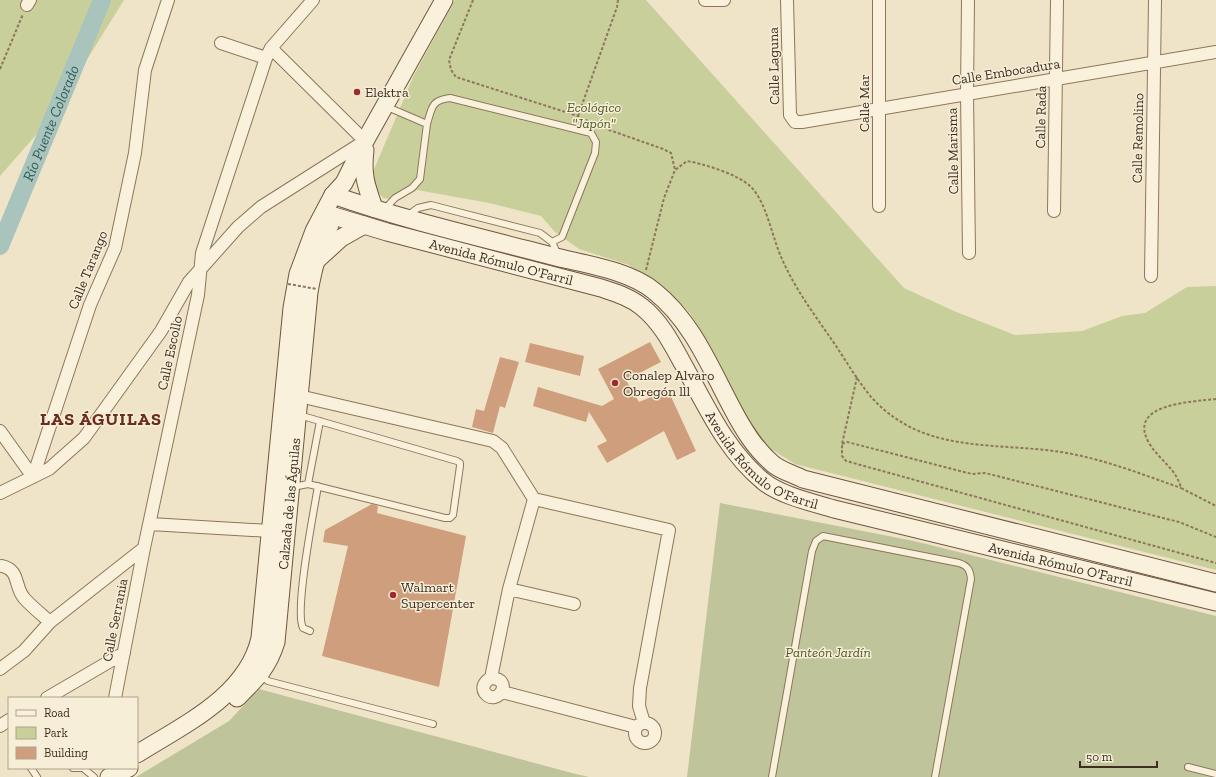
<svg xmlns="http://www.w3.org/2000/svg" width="1216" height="777" font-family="'Zilla Slab',serif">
<rect width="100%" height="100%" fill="#f0e4c8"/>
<path fill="#c9cf9b" d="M0 0H124L50 119 0 176Z
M455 0H646L904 288 954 311 1015 335 1082 331 1122 316 1145 313 1187 287 1216 286V570L795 464 768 447 753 429 690 313 674 298 629 265 579 249 555 232 541 216 489 203 417 190 398 200 383 198 374 188 372 174 414 75Z"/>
<path fill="#bfc49a" d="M720 503 914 541 1216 616V777H687Z
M259 689 572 773 589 777H136L229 721Z"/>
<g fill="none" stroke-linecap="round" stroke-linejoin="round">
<path stroke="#a9c4bc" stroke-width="18" id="s1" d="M0 246 102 0"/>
</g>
<path fill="#cf9f7d" d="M650 342 661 362 626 380 639 402 668 390 696 451 677 460 664 431 607 463 597 446 607 441 589 412 586 422 533 406 538 387 602 406 614 399 598 369Z
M530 343 584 356 580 376 525 362Z
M500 357 519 362 505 408 500 406 493 433 472 427 476 409 484 411Z
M372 504 378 506 377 513 466 536 439 687 322 656 348 546 323 542 325 530Z"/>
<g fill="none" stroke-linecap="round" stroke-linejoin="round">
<g stroke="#8d765c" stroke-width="8">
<path id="service" d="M385 106 427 124C432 108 431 100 450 98L591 133 596 142 595 153 562 237 552 242
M384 210 395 198 412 188 420 179 427 124
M407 216 418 208 431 205 540 233 552 242 558 255
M308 484 320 421
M293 487 308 484 445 518H450L453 515 460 466V463L457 461 299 415
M310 631 303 628C294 611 314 510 318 486
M260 675 268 681 433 724
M1188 767 1216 774
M31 768 37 777
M73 768H83
M83 768 94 777
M772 777 812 551 816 541 823 536 959 563C968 566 970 570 971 579L935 777"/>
</g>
<g stroke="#8d765c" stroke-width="14">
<path id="minor" d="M705 0H724
M787 0 790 115 795 122H802L1216 52
M968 0 967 93 969 253
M27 5 30 0
M221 43 266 58
M879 206V0
M1054 211 1057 0
M1151 276 1155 0
M299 396 493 441 502 448 534 499 669 530 640 688 639 706 644 723
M0 431 33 477
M33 477 90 305 115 248 135 153 145 70 168 0
M0 493 49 469 84 438 161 331 189 282 238 227 261 207 365 141 271 48
M150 524 270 531
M2 566C20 570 14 586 24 598 31 606 41 614 50 622
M509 589 574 604
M0 669 24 651 50 622 144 548
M491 678C515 679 497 708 485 693 481 687 485 681 491 678L509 589 534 499
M502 692 636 727
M47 698 124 653
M115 698 144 548 198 295 202 253 266 58 271 48 313 0
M635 733a10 10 0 1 1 20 0a10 10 0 1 1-20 0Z
M0 726 9 720"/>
</g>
<g stroke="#6f573f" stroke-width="19">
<g id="secondary">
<path d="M365 150C362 175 366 185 374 208"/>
<path d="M333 195C404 220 479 237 552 256 583 264 629 270 654 291 692 321 710 367 732 408 743 429 755 449 773 464 781 471 794 474 803 479L1216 583"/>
<path id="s2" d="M324 213 387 232 601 288C616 293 630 297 642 307 661 322 672 344 683 364 706 405 726 451 763 481 779 495 814 503 834 509L1216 602"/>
<path d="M318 259 341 238 364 225"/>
<path id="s3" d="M237 698C256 679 268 668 276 642L309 292C313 269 319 245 330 225"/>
<path d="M137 754C183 725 247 696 260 638L292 308 298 274 314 231 333 195 344 183 365 141 444 0"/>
<path d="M109 777 129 768"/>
</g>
</g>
<path stroke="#8d765c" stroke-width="2" stroke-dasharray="3 2" stroke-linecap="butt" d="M473 0 449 60 451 70 456 77 578 116 598 126 663 149 671 153 675 170
M0 69 23 14
M578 116 617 7 618 0
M646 270 664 198 675 170 687 161C704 164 737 174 750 186 767 202 772 238 782 259 796 291 817 318 836 346 848 364 859 383 873 399 926 456 998 441 1067 453 1106 460 1144 475 1181 488
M857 377 842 444V456L846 461 1216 563
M1216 399C1193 402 1126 403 1149 443 1159 460 1176 468 1181 488L1216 506
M842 444 847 442 972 474 985 473 1179 522 1216 537"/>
<use href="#service" stroke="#faf1dc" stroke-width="6"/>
<use href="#minor" stroke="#faf1dc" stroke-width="12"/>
<use href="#secondary" stroke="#faf1dc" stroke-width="17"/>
<path stroke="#8d765c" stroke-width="2" stroke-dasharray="3 2" stroke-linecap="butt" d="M288 284 317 289"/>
</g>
<g fill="#9e2a2b" stroke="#f7eed8" stroke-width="1.5">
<circle cx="357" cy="92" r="4"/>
<circle cx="615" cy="383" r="4"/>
<circle cx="393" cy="595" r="4"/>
</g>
<g text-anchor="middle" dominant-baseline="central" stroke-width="3" stroke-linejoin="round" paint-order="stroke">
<g font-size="14" fill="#3d2e20" stroke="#f7eed8">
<text transform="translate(774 66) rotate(-91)">Calle Laguna</text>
<text transform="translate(1006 72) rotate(-9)">Calle Embocadura</text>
<text transform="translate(864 103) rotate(-90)">Calle Mar</text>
<text transform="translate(1041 117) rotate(-89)">Calle Rada</text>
<text transform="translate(1138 138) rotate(-89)">Calle Remolino</text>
<text transform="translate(953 151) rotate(-91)">Calle Marisma</text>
<text stroke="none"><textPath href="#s2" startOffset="184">Avenida Rómulo O'Farril</textPath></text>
<text transform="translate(88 270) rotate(-68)">Calle Tarango</text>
<text transform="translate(170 353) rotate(-78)">Calle Escollo</text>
<text stroke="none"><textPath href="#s2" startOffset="532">Avenida Rómulo O'Farril</textPath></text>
<text stroke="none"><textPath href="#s3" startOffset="208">Calzada de las Águilas</textPath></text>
<text stroke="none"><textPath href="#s2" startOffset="856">Avenida Rómulo O'Farril</textPath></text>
<text transform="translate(115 620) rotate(-79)">Calle Serrania</text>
</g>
<g font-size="14" fill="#3d2e20" stroke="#f7eed8" text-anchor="start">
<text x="365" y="92">Elektra</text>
<text x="623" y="375">Conalep Alvaro<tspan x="623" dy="16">Obregón lll</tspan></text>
<text x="401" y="587">Walmart<tspan x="401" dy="16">Supercenter</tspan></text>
</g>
<g font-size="14" font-style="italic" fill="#4d5a26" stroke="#f7eed8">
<text x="594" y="107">Ecológico<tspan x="594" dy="16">"Japón"</tspan></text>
<text x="828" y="652">Panteón Jardín</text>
</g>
<g font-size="15" font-style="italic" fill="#2f5d5a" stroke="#f7eed8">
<text stroke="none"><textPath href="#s1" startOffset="133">Río Puente Colorado</textPath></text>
</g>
<g font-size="18" font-weight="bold" letter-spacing="1" fill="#6b2e1e" stroke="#f7eed8">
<text x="101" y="419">LAS ÁGUILAS</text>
</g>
</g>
<rect x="8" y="697" width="130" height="72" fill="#f7eed8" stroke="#ada18e"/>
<rect x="16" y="710" width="20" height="6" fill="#faf1dc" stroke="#ada18e"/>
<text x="44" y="717" font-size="12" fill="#3d2e20">Road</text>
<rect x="16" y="727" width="20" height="12" fill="#c9cf9b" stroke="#ada18e"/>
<text x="44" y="737" font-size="12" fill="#3d2e20">Park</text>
<rect x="16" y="747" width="20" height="12" fill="#cf9f7d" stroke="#ada18e"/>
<text x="44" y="757" font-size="12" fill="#3d2e20">Building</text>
<path d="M1080 761v6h77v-6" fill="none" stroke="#3d2e20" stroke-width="2"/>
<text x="1086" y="761" font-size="12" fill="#3d2e20" stroke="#f7eed8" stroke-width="3" paint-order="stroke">50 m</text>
</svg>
